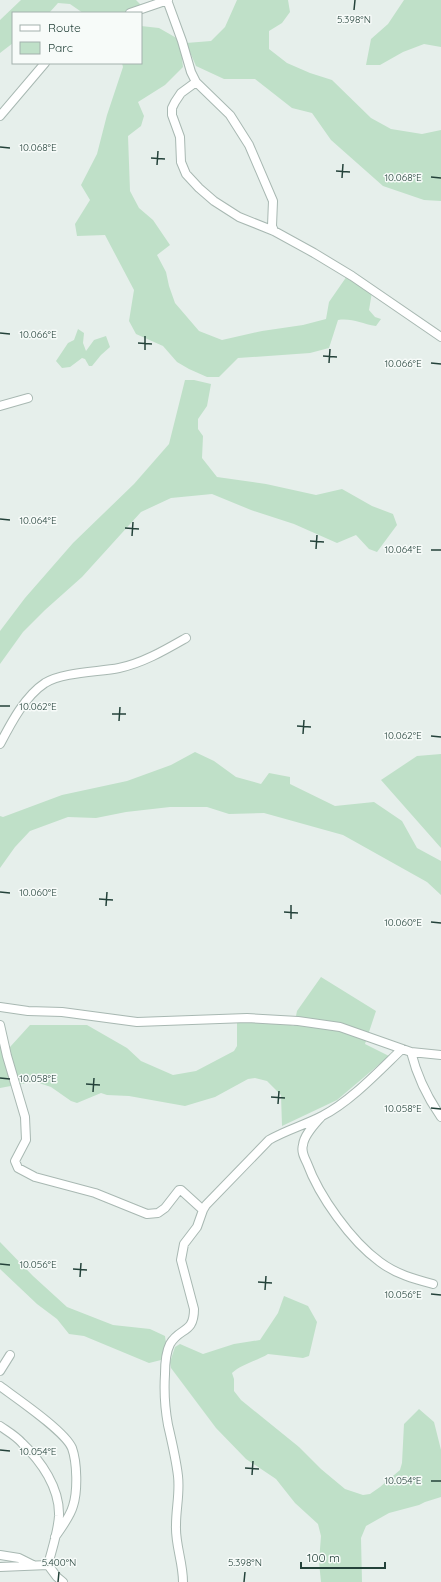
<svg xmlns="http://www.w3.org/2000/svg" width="441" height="1582" font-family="Quicksand,sans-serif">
<rect width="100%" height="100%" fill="#e6efeb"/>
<path fill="#bfe0c8" d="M21 0H136L143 7 130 13H83L70 4 58 3 49 13H13V43L0 53V20Z
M237 0H288L290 12 282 23 269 31V49L287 63 310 73 332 80 371 118 391 129 422 134 441 130V201L424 200 383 186 331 140 312 113 292 108 255 79H224L196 66 186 43 211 41 225 27Z
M404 0H441V47L424 44 403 52 380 65H366L371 39 388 24Z
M141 26 159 28 180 40 183 67 165 85 138 102 144 116 141 126 128 136 130 191 139 208 153 220 170 245 157 255 166 272 169 286 175 303 199 331 222 340 262 331 303 325 326 319 329 302 347 276 372 292 369 310 375 317 381 319 376 326C361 324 353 318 338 320L329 348 310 353 238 358 219 377H207L189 369 177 362 163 346 136 334 129 321 134 290 105 235 77 236 75 224 90 200 81 185 97 154 107 115 123 67 122 63H141Z
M78 329 84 333 83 343 86 351 94 340 106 336 110 347 101 355 92 366H89L85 359 82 358 70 367 62 368 56 361 68 343 74 340Z
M185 380H194L211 384 207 406 198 419V429L203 436 202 458 217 477 266 484 316 495 342 489 372 506 393 514 397 525 377 552 369 549 356 535 337 543 294 524 251 510 212 494 171 498 141 512 82 577 45 610 23 632 0 664V631L25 598 73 543 134 484 169 444Z
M195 752 214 761 236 777 261 784 269 773 290 777V784L335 806 374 802 402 821 417 848 441 861V895L427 882 343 835 264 813 229 814 207 807H170L126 812 96 818 68 817 30 831 15 847 0 868V816L3 817 62 795 127 781 171 765Z
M441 754V848L381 780 417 756Z
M321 977 376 1011 365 1044 389 1056 337 1100 282 1126 281 1095 267 1081 255 1078 248 1079 215 1097 185 1106 129 1096 107 1095 101 1093 77 1103 71 1101 51 1087 39 1083H27L0 1088V1047H10L30 1025H87L127 1048 141 1061 173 1075 196 1071 234 1051 237 1046V1023L270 1019 294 1026 297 1011Z
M0 1242 33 1276 67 1307 113 1325 150 1329 165 1336 166 1343 161 1360 149 1363 84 1336 69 1334 57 1319 37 1304 0 1269Z
M284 1296 308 1306 317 1322 309 1356 303 1358 268 1354C257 1361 241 1364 232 1373L234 1379V1391L241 1400 299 1447 321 1469 345 1489 363 1495 370 1494 380 1487 400 1470 402 1463 404 1424 419 1409 434 1422 441 1450V1497L425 1502 419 1505 389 1513 366 1526 361 1538 362 1582H321L319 1562 321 1536 318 1524 295 1503 276 1479 246 1459 216 1428 171 1368 170 1362 175 1347 180 1344 203 1354 234 1344 260 1340 278 1313Z"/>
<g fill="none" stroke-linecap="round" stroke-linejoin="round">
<g stroke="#a8b8b2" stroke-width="10">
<path id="minor" d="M167 0 182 41 191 72 196 82 230 115 249 145 273 201 272 226 274 231
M130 13 168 0
M196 82 181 93 175 102 172 108V115L180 137 181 162 186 174 199 188 214 201 239 217 274 231 314 253 352 276 441 337
M0 116 45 63
M0 406 28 398
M0 744C11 723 25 696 45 683 63 672 99 672 119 668 143 663 165 650 186 638
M0 1007 28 1011 62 1012 137 1022 247 1018 298 1021 340 1027 411 1052 441 1055
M0 1025 7 1056 25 1117 26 1140 15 1161 18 1168 35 1177 95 1193 147 1214 158 1213 165 1208 179 1190H181L203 1210
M411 1052C417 1076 427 1097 441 1117
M321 1117C314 1125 304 1135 303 1145 301 1151 304 1157 307 1163 319 1196 351 1241 380 1262 396 1274 414 1279 433 1284
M0 1371 10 1355
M0 1386C16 1398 65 1431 72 1448 77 1462 78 1491 73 1506 70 1517 61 1528 55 1537
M0 1426C7 1431 16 1436 22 1443 41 1461 60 1488 59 1516 58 1532 52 1549 48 1565L57 1577 63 1582
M0 1555 19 1558 33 1565
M0 1567 48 1565
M183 1582C183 1562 175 1544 176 1525 176 1508 180 1493 178 1476 176 1459 172 1442 168 1425 165 1409 164 1390 165 1374 165 1364 166 1352 170 1344 180 1327 194 1334 194 1309L181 1260 184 1244 197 1227 203 1210 206 1205 269 1140C286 1130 305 1125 322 1116 350 1102 379 1071 402 1049"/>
</g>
<use href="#minor" stroke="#fff" stroke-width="8"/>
</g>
<path fill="none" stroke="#24423a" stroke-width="1.5" d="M354 10 355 0M0 147 10 148M151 158 165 159M157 165 158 151M336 171 350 172M431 177 441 178M342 178 343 164M0 333 10 334M138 343 152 344M145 350V336M323 356 337 357M329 363 330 349M431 363 441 364M0 519 10 520M125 528 139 529M132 536 133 522M310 541 324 542M316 549 317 535M431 550H441M0 706H10M112 714H126M119 721 120 707M297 726 311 727M303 734 304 720M431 736 441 737M0 892 10 893M99 899 113 900M106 906 107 892M284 912 298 913M291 919V905M431 922 441 923M0 1078 10 1079M86 1084 100 1085M93 1092 94 1078M271 1097 285 1098M278 1104 279 1091M431 1108 441 1109M0 1264 10 1265M73 1269 87 1270M80 1277 81 1263M258 1282 272 1283M265 1290 266 1276M431 1294 441 1295M0 1450 10 1451M245 1468 259 1469M252 1475 253 1461M431 1481H441M58 1582 59 1572M244 1582 245 1572"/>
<g font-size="10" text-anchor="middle" fill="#24423a" stroke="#f7fbf9" stroke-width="3" stroke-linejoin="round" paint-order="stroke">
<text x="354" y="23">5.398°N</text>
<text x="38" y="151">10.068°E</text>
<text x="403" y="181">10.068°E</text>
<text x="38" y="338">10.066°E</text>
<text x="403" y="367">10.066°E</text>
<text x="38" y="524">10.064°E</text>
<text x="403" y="553">10.064°E</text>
<text x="38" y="710">10.062°E</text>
<text x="403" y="739">10.062°E</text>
<text x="38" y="896">10.060°E</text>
<text x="403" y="926">10.060°E</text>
<text x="38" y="1082">10.058°E</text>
<text x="403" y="1112">10.058°E</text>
<text x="38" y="1268">10.056°E</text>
<text x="403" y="1298">10.056°E</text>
<text x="38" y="1455">10.054°E</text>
<text x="403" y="1484">10.054°E</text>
<text x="59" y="1566">5.400°N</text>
<text x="245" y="1566">5.398°N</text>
</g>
<rect x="12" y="12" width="130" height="52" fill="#f7fbf9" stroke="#a3b1ad"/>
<rect x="20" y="25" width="20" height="6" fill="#ffffff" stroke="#a3b1ad"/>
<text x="48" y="32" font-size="12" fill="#24423a">Route</text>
<rect x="20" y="42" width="20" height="12" fill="#bfe0c8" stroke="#a3b1ad"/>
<text x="48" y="52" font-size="12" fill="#24423a">Parc</text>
<path d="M301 1562v6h84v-6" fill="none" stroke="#24423a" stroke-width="2"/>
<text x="307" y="1562" font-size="12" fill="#24423a" stroke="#f7fbf9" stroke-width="3" paint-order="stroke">100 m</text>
</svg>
